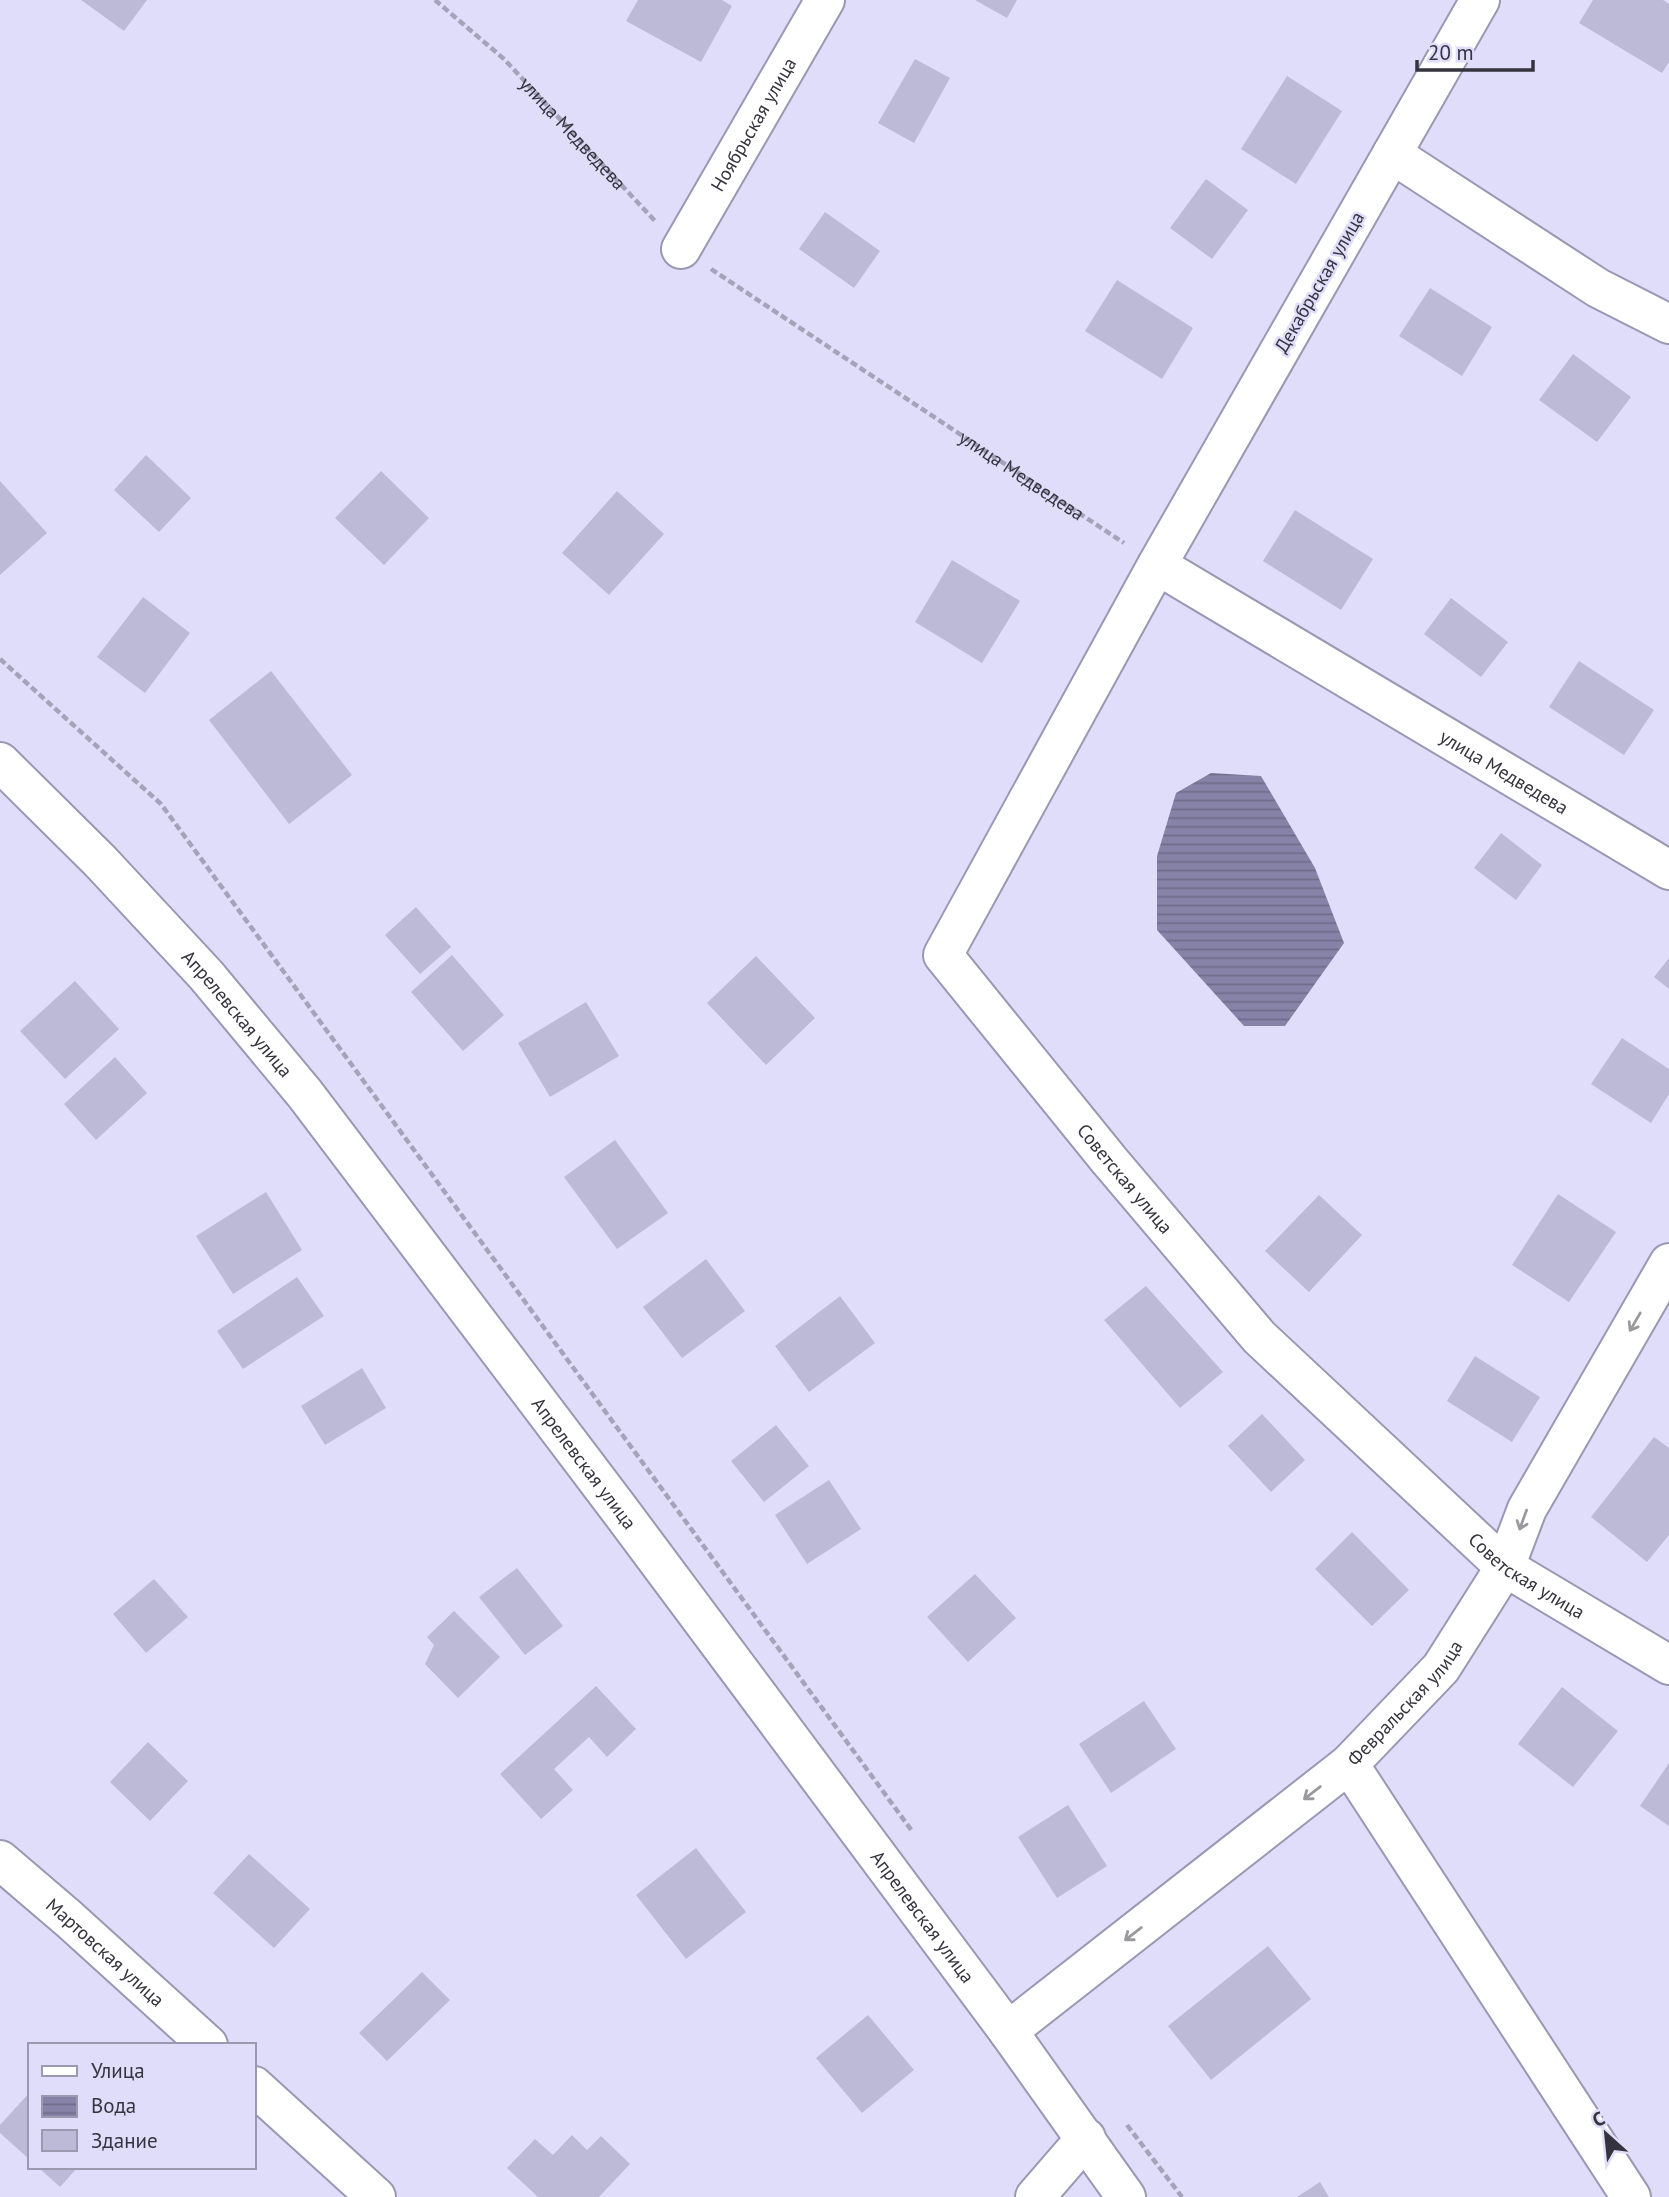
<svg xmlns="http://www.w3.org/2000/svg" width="1669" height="2197" font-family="'PT Sans',sans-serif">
<defs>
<pattern id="water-rules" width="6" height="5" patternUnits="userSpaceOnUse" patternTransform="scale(1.75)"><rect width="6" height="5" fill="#8783a8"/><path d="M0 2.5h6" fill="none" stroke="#6f6c8a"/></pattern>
</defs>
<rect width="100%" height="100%" fill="#e0ddfb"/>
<path fill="url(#water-rules)" d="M1211 773 1261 776 1315 868 1344 943 1285 1026H1244L1157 930V856L1176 793Z"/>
<path fill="#bdbad7" d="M81 0H147L124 31Z
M638 0H722L732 6 701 62 626 21Z
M975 0H1017L1007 18Z
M1593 0H1663L1669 4V62L1662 73 1579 23Z
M915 59 950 78 914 143 878 123Z
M1287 76 1342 111 1296 184 1241 149Z
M1206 179 1248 210 1212 259 1170 228Z
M825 212 880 251 854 288 799 249Z
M1117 280 1193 328 1162 379 1085 331Z
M1430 288 1492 327 1462 376 1399 336Z
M1573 354 1631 397 1597 442 1539 400Z
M146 455 191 498 159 532 114 490Z
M381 471 429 518 384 565 335 518Z
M0 481 47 533 0 575Z
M617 491 664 534 609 595 562 553Z
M1295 510 1373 559 1341 610 1263 561Z
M952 560 1020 601 982 663 915 622Z
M143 597 190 633 145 693 97 657Z
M1451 598 1508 642 1481 677 1424 634Z
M1579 661 1654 710 1624 755 1549 707Z
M271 671 352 775 289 824 209 720Z
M1501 833 1542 865 1516 900 1474 868Z
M416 907 451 947 420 974 385 935Z
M452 955 504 1015 463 1051 411 992Z
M756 956 815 1018 766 1065 707 1003Z
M1669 958V989L1654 977Z
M75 981 119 1029 65 1079 20 1031Z
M586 1002 619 1056 550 1097 518 1043Z
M1622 1038 1669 1069V1094L1651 1123 1591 1084Z
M115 1057 147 1093 96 1140 64 1104Z
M615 1140 668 1213 617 1249 564 1177Z
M266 1192 302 1250 233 1294 196 1236Z
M1558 1194 1616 1232 1569 1302 1512 1265Z
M1319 1195 1362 1235 1309 1292 1265 1251Z
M706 1259 745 1311 682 1358 643 1307Z
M297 1277 324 1316 243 1369 217 1331Z
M1146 1286 1223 1372 1180 1408 1104 1320Z
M840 1296 875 1343 809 1392 775 1346Z
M1475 1356 1540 1397 1512 1442 1447 1401Z
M362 1368 386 1408 325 1445 301 1406Z
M1262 1414 1305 1460 1271 1492 1228 1446Z
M776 1425 809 1466 764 1502 731 1461Z
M1654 1437 1669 1448V1535L1647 1562 1591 1517Z
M829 1480 861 1529 807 1564 775 1515Z
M1352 1532 1409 1590 1372 1626 1315 1569Z
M517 1568 563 1626 525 1655 479 1597Z
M975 1574 1016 1618 968 1662 927 1617Z
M154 1579 188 1617 146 1653 113 1614Z
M454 1611 500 1657 458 1698 425 1664 434 1645 427 1637Z
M596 1686 636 1729 607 1757 589 1737 554 1769 573 1790 541 1819 500 1774Z
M1562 1687 1618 1731 1573 1787 1518 1744Z
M1144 1701 1176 1749 1111 1793 1079 1744Z
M148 1742 188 1781 150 1821 110 1782Z
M1669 1763V1826L1640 1806Z
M1068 1805 1107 1866 1057 1898 1018 1837Z
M696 1848 746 1912 686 1959 636 1895Z
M249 1854 310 1909 274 1948 213 1893Z
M1268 1946 1311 1999 1211 2080 1168 2026Z
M422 1972 450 2000 387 2061 359 2033Z
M868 2015 914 2070 862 2113 816 2058Z
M30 2092V2160L0 2133V2125Z
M572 2135 587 2150 601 2136 630 2164 599 2197H538L507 2168 535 2139 553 2155Z
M38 2167H78L60 2187Z
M1320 2182 1329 2197H1297Z"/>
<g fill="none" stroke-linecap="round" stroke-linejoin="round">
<g stroke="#9a97b3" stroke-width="42">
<g id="minor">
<path id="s3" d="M1480 0 1157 565 943 955 1109 1160 1259 1337 1505 1567 1669 1665"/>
<path d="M1392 154 1598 288 1669 324"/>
<path id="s4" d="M681 249 825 0"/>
<path id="s5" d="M1157 565 1669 870"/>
<path id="s6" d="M0 762 100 861 206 975 305 1094 619 1509 1008 2031 1126 2197"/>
<path d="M1349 1764 1631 2197"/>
<path id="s7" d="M0 1860 69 1919 208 2045"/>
<path id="s8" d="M1008 2031 1349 1764 1441 1668 1505 1567 1527 1509 1669 1263"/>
<path d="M254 2086 376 2197"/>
<path d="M1035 2197 1086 2138"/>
</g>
</g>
<g stroke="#a5a3ba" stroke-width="4.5" stroke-dasharray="7 3.5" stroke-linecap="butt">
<path id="s1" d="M435 0 504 59 655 221"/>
<path id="s2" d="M711 269 1124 543"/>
<path d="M0 659 161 804 912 1831"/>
<path d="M1127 2125 1182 2197"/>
</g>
<use href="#minor" stroke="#fff" stroke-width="38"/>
</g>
<defs><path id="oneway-shaft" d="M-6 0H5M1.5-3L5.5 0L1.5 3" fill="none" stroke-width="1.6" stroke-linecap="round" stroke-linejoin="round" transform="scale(1.75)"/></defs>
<g stroke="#9a999e">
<use href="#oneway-shaft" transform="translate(1635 1322) rotate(120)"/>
<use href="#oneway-shaft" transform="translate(1523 1520) rotate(110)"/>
<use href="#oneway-shaft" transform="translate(1312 1793) rotate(142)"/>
<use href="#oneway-shaft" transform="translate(1133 1934) rotate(142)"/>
</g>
<g text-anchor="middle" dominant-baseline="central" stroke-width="5" stroke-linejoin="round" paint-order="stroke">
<g font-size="19" fill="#34333e" stroke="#e0ddfb">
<text stroke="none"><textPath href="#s4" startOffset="144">Ноябрьская улица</textPath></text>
<text stroke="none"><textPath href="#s1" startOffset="192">улица Медведева</textPath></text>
<text transform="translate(1319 282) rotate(-60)">Декабрьская улица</text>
<text stroke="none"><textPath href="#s2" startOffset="373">улица Медведева</textPath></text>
<text stroke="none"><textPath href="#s5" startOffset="404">улица Медведева</textPath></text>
<text stroke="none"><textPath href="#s6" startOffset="346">Апрелевская улица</textPath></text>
<text stroke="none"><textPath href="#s3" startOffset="1384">Советская улица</textPath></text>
<text stroke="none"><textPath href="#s6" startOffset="914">Апрелевская улица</textPath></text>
<text stroke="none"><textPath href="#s3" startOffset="1951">Советская улица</textPath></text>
<text stroke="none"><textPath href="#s8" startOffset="516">Февральская улица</textPath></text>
<text stroke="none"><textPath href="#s6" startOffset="1480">Апрелевская улица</textPath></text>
<text stroke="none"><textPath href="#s7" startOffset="140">Мартовская улица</textPath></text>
</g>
</g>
<rect x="28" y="2043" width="228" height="126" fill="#e0ddfb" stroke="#9b99af" stroke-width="2"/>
<rect x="42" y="2066" width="35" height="10" fill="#ffffff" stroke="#9b99af" stroke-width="2"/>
<text x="91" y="2078" font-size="21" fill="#34333e">Улица</text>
<rect x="42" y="2096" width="35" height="21" fill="url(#water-rules)" stroke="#9b99af" stroke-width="2"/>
<text x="91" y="2113" font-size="21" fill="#34333e">Вода</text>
<rect x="42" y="2130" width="35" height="21" fill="#bdbad7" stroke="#9b99af" stroke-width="2"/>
<text x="91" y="2148" font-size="21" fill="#34333e">Здание</text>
<g transform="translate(1606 2134) rotate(333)" stroke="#e0ddfb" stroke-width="5" paint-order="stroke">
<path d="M0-5L12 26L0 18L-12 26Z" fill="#34333e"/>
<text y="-10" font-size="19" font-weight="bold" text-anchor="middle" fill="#34333e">С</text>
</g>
<path d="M1417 60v10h116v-10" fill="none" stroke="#34333e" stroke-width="3.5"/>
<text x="1428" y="60" font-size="21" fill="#34333e" stroke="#e0ddfb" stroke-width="5" paint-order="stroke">20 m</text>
</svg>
